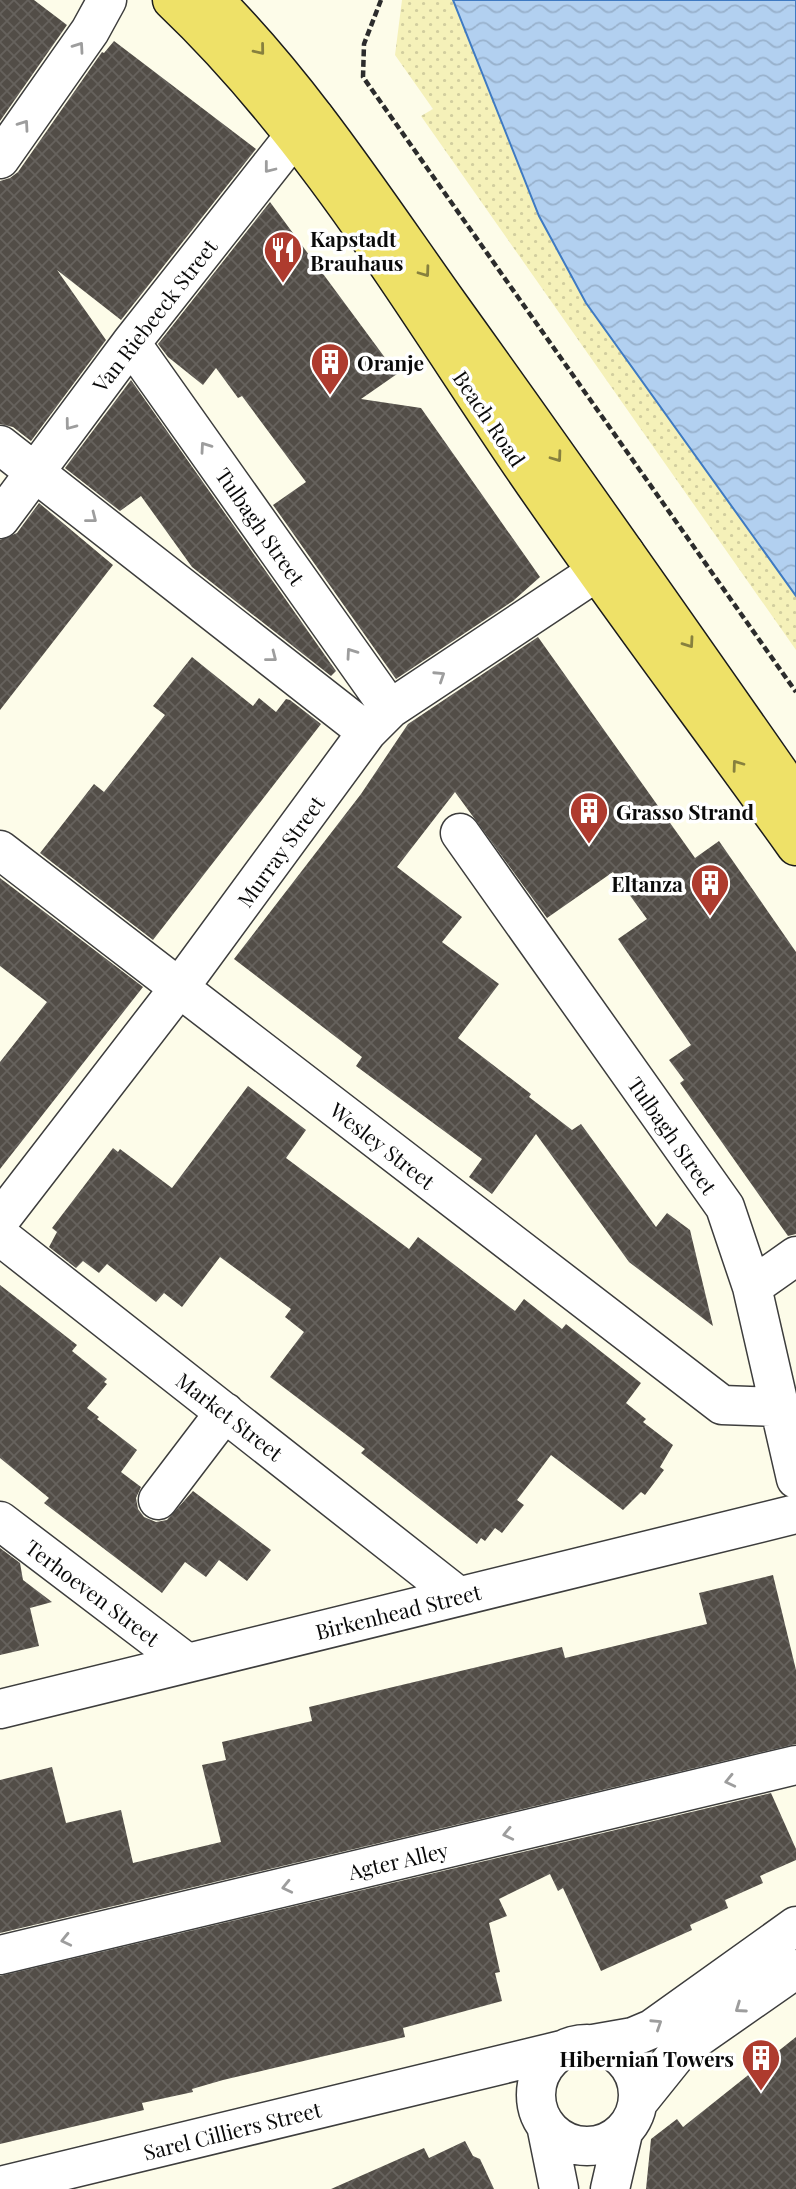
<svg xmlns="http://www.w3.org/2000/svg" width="796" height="2189" font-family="'Playfair Display',serif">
<defs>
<pattern id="sand-dots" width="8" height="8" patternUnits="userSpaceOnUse" patternTransform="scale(1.75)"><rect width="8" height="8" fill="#f5f1b9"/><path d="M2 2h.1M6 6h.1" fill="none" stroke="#d1cd9e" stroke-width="1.8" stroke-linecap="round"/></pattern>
<pattern id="water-waves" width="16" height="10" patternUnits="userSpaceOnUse" patternTransform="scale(1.75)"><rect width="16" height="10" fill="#b2d0f0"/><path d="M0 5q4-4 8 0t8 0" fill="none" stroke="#98b1cc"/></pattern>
<pattern id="building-cross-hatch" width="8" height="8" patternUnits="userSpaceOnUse" patternTransform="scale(1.75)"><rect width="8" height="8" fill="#524d47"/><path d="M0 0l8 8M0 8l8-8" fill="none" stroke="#66625d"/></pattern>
</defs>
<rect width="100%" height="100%" fill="#fdfce9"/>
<path fill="url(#sand-dots)" d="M402 0H453L539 216 586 303 796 596V650L421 116 433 109 395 55Z"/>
<path fill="url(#water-waves)" stroke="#3f7ac2" stroke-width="2" d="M453 0H796V596L586 303 539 216Z"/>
<path fill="url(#building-cross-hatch)" d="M0 0H34L67 25 0 121Z
M114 41 256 149 121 320 57 270 106 340 31 441 13 427 0 424V181L10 178 18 172 102 52 104 53Z
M270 202 397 374 361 399 421 408 540 577 513 601 396 679 273 505 306 482 242 396 238 398 216 368 203 385 168 357 158 344Z
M131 380 336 671 331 676 192 567 141 496 120 511 65 468Z
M39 503 113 565 0 710V540L17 533Z
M538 637 695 858 719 841 796 952V1234L788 1236 680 1083 684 1080 669 1060 691 1045 618 939 647 919 613 872 547 918 455 792 397 867 462 917 442 942 499 984 458 1038 531 1094 529 1097 572 1130 581 1124 656 1227 667 1213 690 1230 713 1326 629 1262 536 1134 492 1194 469 1177 482 1159 356 1066 362 1057 234 959 361 794 408 724Z
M192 657 253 706 259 698 276 712 286 699 290 700 321 724 153 940 40 853 94 784 104 792 165 715 153 706Z
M0 878 143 987 0 1169V1062L47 1002 0 966Z
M248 1086 306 1130 286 1158 409 1249 418 1237 515 1311 524 1299 562 1329 566 1324 641 1383 626 1403 646 1419 643 1422 673 1445 660 1467 664 1470 645 1495 641 1492 623 1510 551 1455 517 1500 524 1505 502 1533 495 1528 485 1541 481 1538 477 1544 361 1453 365 1449 270 1377 304 1332 285 1317 291 1309 220 1257 182 1307 164 1293 156 1302 107 1264 99 1273 83 1261 76 1268 49 1247 57 1232 52 1228 113 1148 118 1152 120 1149 172 1188Z
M0 1285 77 1345 72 1351 107 1379 104 1382 107 1384 87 1408 99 1417 97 1419 137 1450 121 1472 141 1487 136 1498 138 1509 144 1517 156 1522 167 1520 193 1491 271 1550 247 1581 219 1560 206 1577 185 1562 162 1593 44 1503 49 1498 0 1458Z
M0 1548 20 1563 23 1580 52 1602 30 1608 39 1646 0 1655Z
M773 1575 796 1670V1744L0 1933V1780L52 1767 66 1823 121 1810 133 1863 221 1842 202 1765 226 1760 222 1742 312 1721 309 1707 562 1647 565 1658 707 1624 699 1593Z
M771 1793 796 1849V1860L760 1876 763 1883 725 1900 728 1908 690 1925 692 1930 601 1971 563 1888 558 1891 550 1874 499 1899 507 1916 489 1923 500 1972 495 1973 502 2001 403 2028 405 2037 223 2080 192 2089 193 2092 142 2103 144 2110 0 2144V1976Z
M796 2037V2189H646L651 2139 677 2119 683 2127Z
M465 2141 473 2156 480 2159 494 2189H331L424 2148 429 2158Z"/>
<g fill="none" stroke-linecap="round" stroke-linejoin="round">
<g stroke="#3d3d3d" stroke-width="41">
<path id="minor" d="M0 159 90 31 107 0
M131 343 390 709
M0 445 367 732
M0 519 131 343 295 135 315 118
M460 833 725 1207 752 1287 796 1479
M0 850 722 1405 779 1407
M0 1220 179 988 367 732 390 709 625 553
M0 1236 458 1596
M752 1287 796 1256
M158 1500 225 1412
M0 1521 187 1663
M0 1709 796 1514
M0 1955 796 1765
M536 2095a51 51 0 1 1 102 0a51 51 0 1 1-102 0Z
M593 2044 633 2037 652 2029 796 1926
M639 2101 680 2050 796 1969
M546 2125 559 2189
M0 2186 562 2050
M610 2189 623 2133"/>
</g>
<g stroke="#1b1b1b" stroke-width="41">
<path id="major" d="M172 0C310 131 409 298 515 455 605 588 703 716 796 846
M214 0C304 91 375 201 449 305 566 468 681 632 796 797"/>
</g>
<path stroke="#2c2c2c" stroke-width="4.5" stroke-dasharray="7 3.5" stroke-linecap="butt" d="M381 0 364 44 363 77 796 692"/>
<use href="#minor" stroke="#fff" stroke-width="38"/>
<use href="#major" stroke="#eee168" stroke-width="38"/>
</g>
<defs><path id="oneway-chevron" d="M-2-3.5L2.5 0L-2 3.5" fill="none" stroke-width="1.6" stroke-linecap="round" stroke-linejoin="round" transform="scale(1.75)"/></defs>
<g stroke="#9d9d9d">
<use href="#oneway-chevron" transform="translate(79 47) rotate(-55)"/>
<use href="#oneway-chevron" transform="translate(24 125) rotate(-55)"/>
<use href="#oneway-chevron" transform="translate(269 168) rotate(128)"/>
<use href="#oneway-chevron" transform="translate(70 425) rotate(127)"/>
<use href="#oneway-chevron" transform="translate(205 447) rotate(-125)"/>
<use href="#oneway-chevron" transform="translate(92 518) rotate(38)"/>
<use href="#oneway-chevron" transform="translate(351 653) rotate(-125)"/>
<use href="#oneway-chevron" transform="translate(272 657) rotate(38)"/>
<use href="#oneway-chevron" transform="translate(440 676) rotate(-33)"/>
<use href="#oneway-chevron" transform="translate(730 1781) rotate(167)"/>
<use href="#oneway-chevron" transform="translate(508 1834) rotate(167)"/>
<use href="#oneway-chevron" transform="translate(287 1887) rotate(167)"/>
<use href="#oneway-chevron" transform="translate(66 1940) rotate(167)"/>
<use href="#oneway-chevron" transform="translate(740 2008) rotate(145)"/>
<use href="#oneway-chevron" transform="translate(657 2024) rotate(-33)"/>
</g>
<g stroke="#87803e">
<use href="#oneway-chevron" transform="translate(260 50) rotate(51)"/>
<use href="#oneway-chevron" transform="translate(425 272) rotate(54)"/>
<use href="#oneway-chevron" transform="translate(557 457) rotate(54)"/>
<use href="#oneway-chevron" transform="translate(689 643) rotate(55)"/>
<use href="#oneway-chevron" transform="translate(737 765) rotate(-126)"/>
</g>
<defs>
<g id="restaurant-pin" transform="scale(2.0125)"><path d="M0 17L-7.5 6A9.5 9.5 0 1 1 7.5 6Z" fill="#ae3b2e" stroke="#fff"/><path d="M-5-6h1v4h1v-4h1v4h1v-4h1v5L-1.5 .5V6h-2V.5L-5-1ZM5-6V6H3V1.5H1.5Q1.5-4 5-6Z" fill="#fff"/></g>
<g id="building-pin" transform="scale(2.0125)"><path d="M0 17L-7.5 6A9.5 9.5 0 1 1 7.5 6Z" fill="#ae3b2e" stroke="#fff"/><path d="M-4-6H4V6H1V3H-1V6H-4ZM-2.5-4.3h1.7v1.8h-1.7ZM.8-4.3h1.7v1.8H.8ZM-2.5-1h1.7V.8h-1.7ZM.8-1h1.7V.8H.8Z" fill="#fff"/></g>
</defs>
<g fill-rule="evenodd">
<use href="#restaurant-pin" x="283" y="250"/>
<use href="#building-pin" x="330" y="362"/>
<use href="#building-pin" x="589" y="811"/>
<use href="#building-pin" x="710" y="883"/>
<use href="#building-pin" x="761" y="2058"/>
</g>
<g text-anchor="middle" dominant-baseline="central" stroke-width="7" stroke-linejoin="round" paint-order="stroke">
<g font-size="21" font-weight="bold" fill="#0a0a0a" stroke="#fff" text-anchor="start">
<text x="310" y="238">Kapstadt<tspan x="310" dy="24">Brauhaus</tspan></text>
<text x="357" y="362">Oranje</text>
<text x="616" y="811">Grasso Strand</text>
<text x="683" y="883" text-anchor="end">Eltanza</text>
<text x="734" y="2058" text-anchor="end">Hibernian Towers</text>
</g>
<g font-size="21" fill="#0a0a0a" stroke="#fff">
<text transform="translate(154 315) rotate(-52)">Van Riebeeck Street</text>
<text transform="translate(490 418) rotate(56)">Beach Road</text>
<text transform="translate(261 526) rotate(55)">Tulbagh Street</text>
<text transform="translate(280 851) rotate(-54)">Murray Street</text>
<text transform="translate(673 1135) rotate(55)">Tulbagh Street</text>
<text transform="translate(383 1145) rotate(38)">Wesley Street</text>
<text transform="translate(230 1416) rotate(38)">Market Street</text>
<text transform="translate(93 1592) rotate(37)">Terhoeven Street</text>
<text transform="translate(398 1611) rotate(-14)">Birkenhead Street</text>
<text transform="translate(398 1860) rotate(-13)">Agter Alley</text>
<text transform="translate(232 2130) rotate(-14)">Sarel Cilliers Street</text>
</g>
</g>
</svg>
